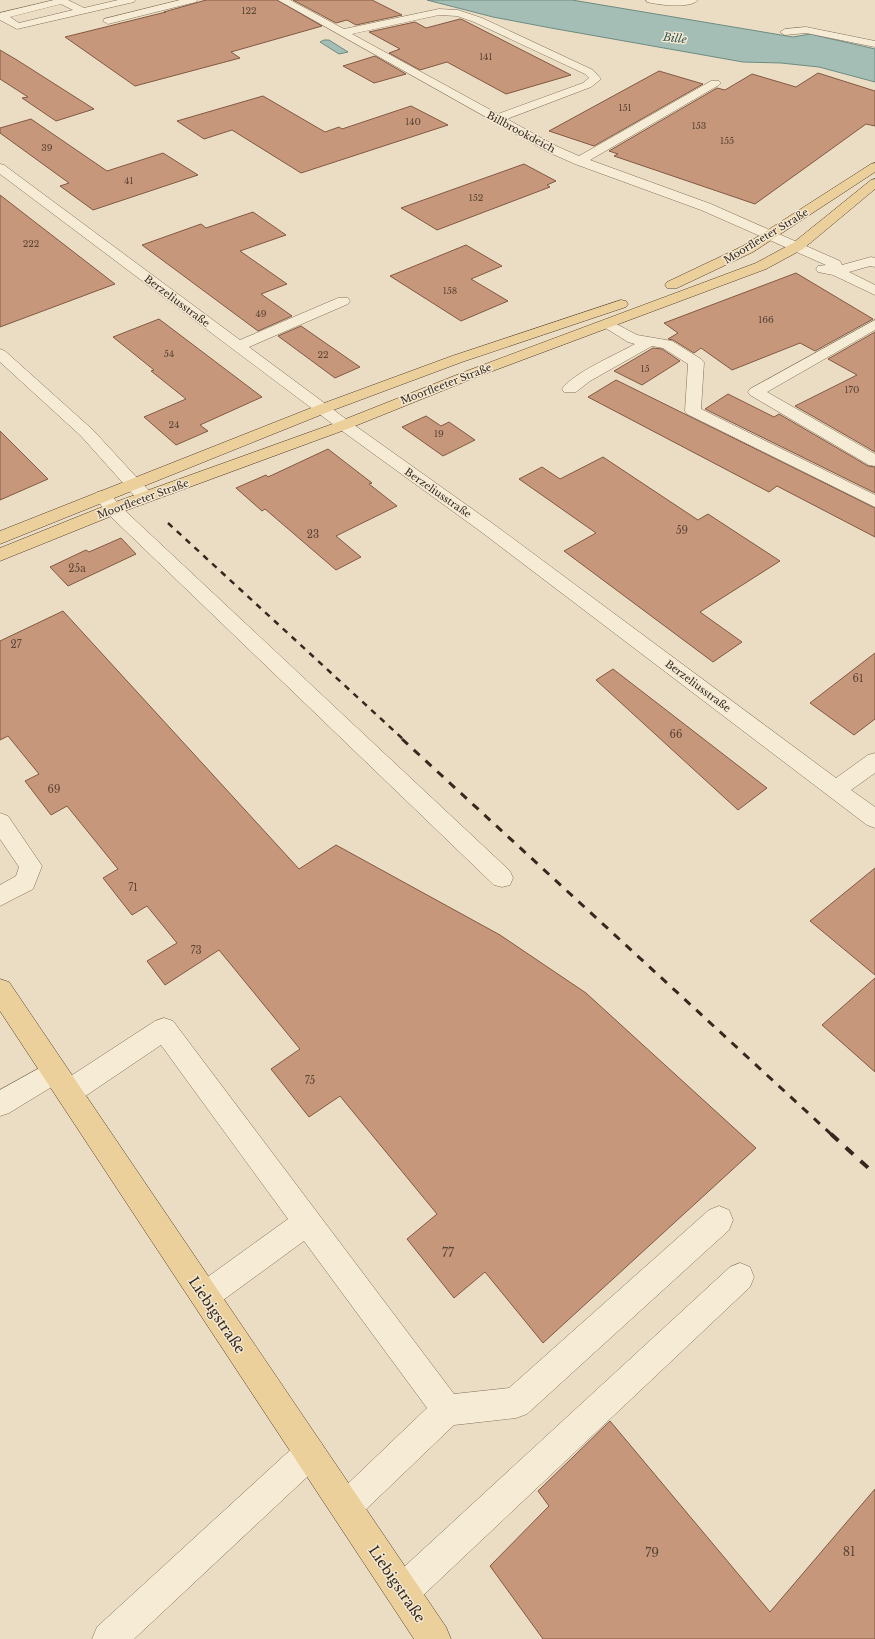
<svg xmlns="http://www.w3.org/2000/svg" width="875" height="1639" font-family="'Libre Baskerville',serif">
<rect width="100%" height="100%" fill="#ebddc3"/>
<path fill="#a5beb5" stroke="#6c8b82" d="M427 0H572L793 37 810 34 875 49V82L819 67 781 63 743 62 551 28 493 17Z
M324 40H329L348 52 339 54 320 42Z"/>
<path fill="#c7977b" stroke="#825942" d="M206 0H277L322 26 231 52 240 58 135 86 65 37 166 12H164Z
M293 0H372L402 15 356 25 347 20 336 23Z
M460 19 463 20 571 75 506 94 447 62 420 70 389 53 400 49 369 32 415 22 426 28Z
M0 50 17 60 94 109 56 121 22 98 28 97 0 79Z
M375 56 406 74 374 83 343 66Z
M659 71 703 84 594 146 549 131Z
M818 73 875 91V126L866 124 755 204 614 156 618 154 609 151 717 88 725 90 752 74 796 87Z
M263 96 325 132 339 127 342 129 411 106 448 125 301 173 232 130 204 139 177 121Z
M31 119 107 171 163 153 198 175 93 210 60 186 69 183 0 133V128Z
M524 164 556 181 547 185 550 187 437 230 401 208Z
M0 195 115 284 0 327Z
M253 212 286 235 240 251 287 284 261 294 292 316 258 331 142 245 201 224 206 228Z
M466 245 502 266 471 279 508 301 461 321 390 276Z
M796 273 873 319 815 351 800 343 732 370 701 348 694 353 673 340 668 339 678 333 664 323Z
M159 319 262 397 200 425 208 431 176 445 144 417 186 399 151 371 154 370 113 337Z
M301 326 360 367 335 378 278 336Z
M875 332V452L795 406 857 375 828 359Z
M653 348 662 349 680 361 642 385 614 371Z
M616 380 875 508V537L777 486 769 492 588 397Z
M728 394 774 417 779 414 868 466 875 467V493L705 409Z
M426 416 441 426 449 422 475 440 443 456 402 427Z
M0 431 48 479 0 500Z
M328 449 372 483 369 484 397 506 336 536 361 557 336 570 265 509 262 511 236 488 266 475 268 477Z
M603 457 698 520 708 514 780 561 700 612 742 642 713 662 564 551 596 533 519 479 542 467 560 479Z
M121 538 136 554 68 586 50 567 86 550 89 552Z
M63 611 299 869 336 845 500 935 586 993 756 1148 543 1343 485 1272 454 1298 407 1239 437 1214 340 1096 309 1117 271 1069 300 1049 219 950 165 985 147 961 177 943 147 906 132 915 103 878 118 869 67 806 51 815 25 781 39 774 8 736 0 740V641Z
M875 653V719L854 735 810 703Z
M613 669 767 788 738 810 596 680Z
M875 868V975L810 921Z
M875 978V1072L822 1025Z
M610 1421 770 1612 875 1489V1639H543L490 1566 549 1506 538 1491Z"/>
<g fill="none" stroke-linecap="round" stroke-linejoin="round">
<g stroke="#846f5b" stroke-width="1">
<path id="minor" d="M54 0H68L84 8 118 0H135L134 2 17 29 0 20V13ZM61 4 73 10 19 23 10 17Z
M180 0H197L196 2 108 24 103 21 104 19Z
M278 0H290L344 29 439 9 458 10 482 18 593 70 601 79 591 87 507 119 556 146 579 156 711 81H719L721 83 719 85 590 160 711 204 840 261 842 265 871 257 875 258V267L870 266 849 272 875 285V295L833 275 818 272 816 269 818 266 826 265 701 210 575 164 548 152ZM439 15 457 16 474 22 585 74 589 78 583 83 498 114 352 34Z
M646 0H698C690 9 659 5 647 2Z
M806 27 875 41V47L806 33 785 35 780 32 785 29Z
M0 164 4 165 240 340 338 298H348L350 301 348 304 249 347 350 422 492 523 836 778 868 755 875 753V773L851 790 875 807V828L867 825 480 531 338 428 0 174Z
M609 320 637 335 672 341 701 359 704 362 701 409 875 495V507L687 414 685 411 688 364 663 348 652 346 590 381 576 392H564L562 389C573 373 617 354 635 344L628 342 604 327 602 324 604 321Z
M875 320V330L767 392 875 454V466L869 465 750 395 748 392 750 389Z
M0 349 5 351 93 430 151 493 154 497 151 501 145 502 139 501 81 436 0 362Z
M103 491 109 492 119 505 510 871 513 878 510 885 502 887 494 885 107 513 94 496 97 492Z
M0 813 8 816 42 866 33 889 0 906V885L16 876 19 867 0 839Z
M164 1018 173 1021 454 1394 509 1388 709 1210 719 1206 729 1210 733 1220 729 1230 527 1414 516 1418 454 1425 357 1518 346 1523 335 1518 330 1507 335 1496 427 1408 304 1241 215 1306 205 1310 195 1306 191 1296 195 1286 288 1219 161 1045 78 1101 69 1104 60 1101 56 1092 60 1083 155 1021Z
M54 1060 63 1064 67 1072 63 1080 9 1113 0 1116V1090Z
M740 1263 750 1267 754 1277 750 1287 415 1603 403 1608 391 1603 386 1591 391 1579 730 1267Z
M310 1437 321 1442 326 1453 321 1464 134 1639H92L97 1627 299 1442Z"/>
</g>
<g stroke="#523e2f" stroke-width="1">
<path id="major" d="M875 163V172L753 252 677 288H667L665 285 667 282 743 246 871 164Z
M875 179V189L803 249 766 269 474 378 350 428 119 513 0 561V548L107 505 338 422 464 372 756 263 793 243 871 180Z
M621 300 626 301 628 304 626 307 462 362 328 412 0 544V531L316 406 452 356Z
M0 979 9 982 446 1627 451 1639H414L0 1011Z"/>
</g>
<use href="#minor" fill="#f6ebd5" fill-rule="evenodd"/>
<use href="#major" fill="#ecd09c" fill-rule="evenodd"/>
<path stroke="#35281e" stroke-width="2.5" stroke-dasharray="6 6" stroke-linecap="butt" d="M168 523 404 740"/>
<path stroke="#35281e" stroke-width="3" stroke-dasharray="8 8" stroke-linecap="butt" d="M402 739 832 1135"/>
<path stroke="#35281e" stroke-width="4" stroke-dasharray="10 10" stroke-linecap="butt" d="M831 1134 875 1174"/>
</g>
<g text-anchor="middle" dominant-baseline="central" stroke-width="3" stroke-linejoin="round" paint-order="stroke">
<g font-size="9" fill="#5a4435">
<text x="249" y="10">122</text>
<text x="486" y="56">141</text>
<text x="625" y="107">151</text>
<text x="413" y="121">140</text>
<text x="699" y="125">153</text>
<text x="727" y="140">155</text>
<text x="47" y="147">39</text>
<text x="129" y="180">41</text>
<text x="476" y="197">152</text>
<text x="31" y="243">222</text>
<text x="450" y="290">158</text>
<text x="261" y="313">49</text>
<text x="766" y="319">166</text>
<text x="169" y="353">54</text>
<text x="323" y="354">22</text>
<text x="645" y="368">15</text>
<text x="852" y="389">170</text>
<text x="174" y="424">24</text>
<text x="439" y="433">19</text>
</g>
<g font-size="10" fill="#35281e" stroke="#f3e8d2">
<text transform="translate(521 132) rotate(28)">Billbrookdeich</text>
<text transform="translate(766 236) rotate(-31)">Moorfleeter Straße</text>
<text transform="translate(177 301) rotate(37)">Berzeliusstraße</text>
<text transform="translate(446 384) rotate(-21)">Moorfleeter Straße</text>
<text transform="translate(438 493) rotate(35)">Berzeliusstraße</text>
<text transform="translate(143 499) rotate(-20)">Moorfleeter Straße</text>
<text transform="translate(698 686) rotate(37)">Berzeliusstraße</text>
</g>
<g font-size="10" fill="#5a4435">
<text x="682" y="530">59</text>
<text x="313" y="534">23</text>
<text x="77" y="568">25a</text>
<text x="16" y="644">27</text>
<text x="858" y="678">61</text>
<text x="676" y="734">66</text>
<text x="54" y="789">69</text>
<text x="133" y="887">71</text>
<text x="196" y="950">73</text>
<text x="310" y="1080">75</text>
</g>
<g font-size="11" font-style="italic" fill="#2e5450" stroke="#f3e8d2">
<text transform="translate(675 38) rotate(7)">Bille</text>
</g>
<g font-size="12" fill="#5a4435">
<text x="448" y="1252">77</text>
<text x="849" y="1551">81</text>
<text x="652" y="1552">79</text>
</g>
<g font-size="14" fill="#35281e" stroke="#f3e8d2">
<text transform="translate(217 1315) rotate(56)">Liebigstraße</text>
<text transform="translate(397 1584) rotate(56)">Liebigstraße</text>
</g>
</g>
</svg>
